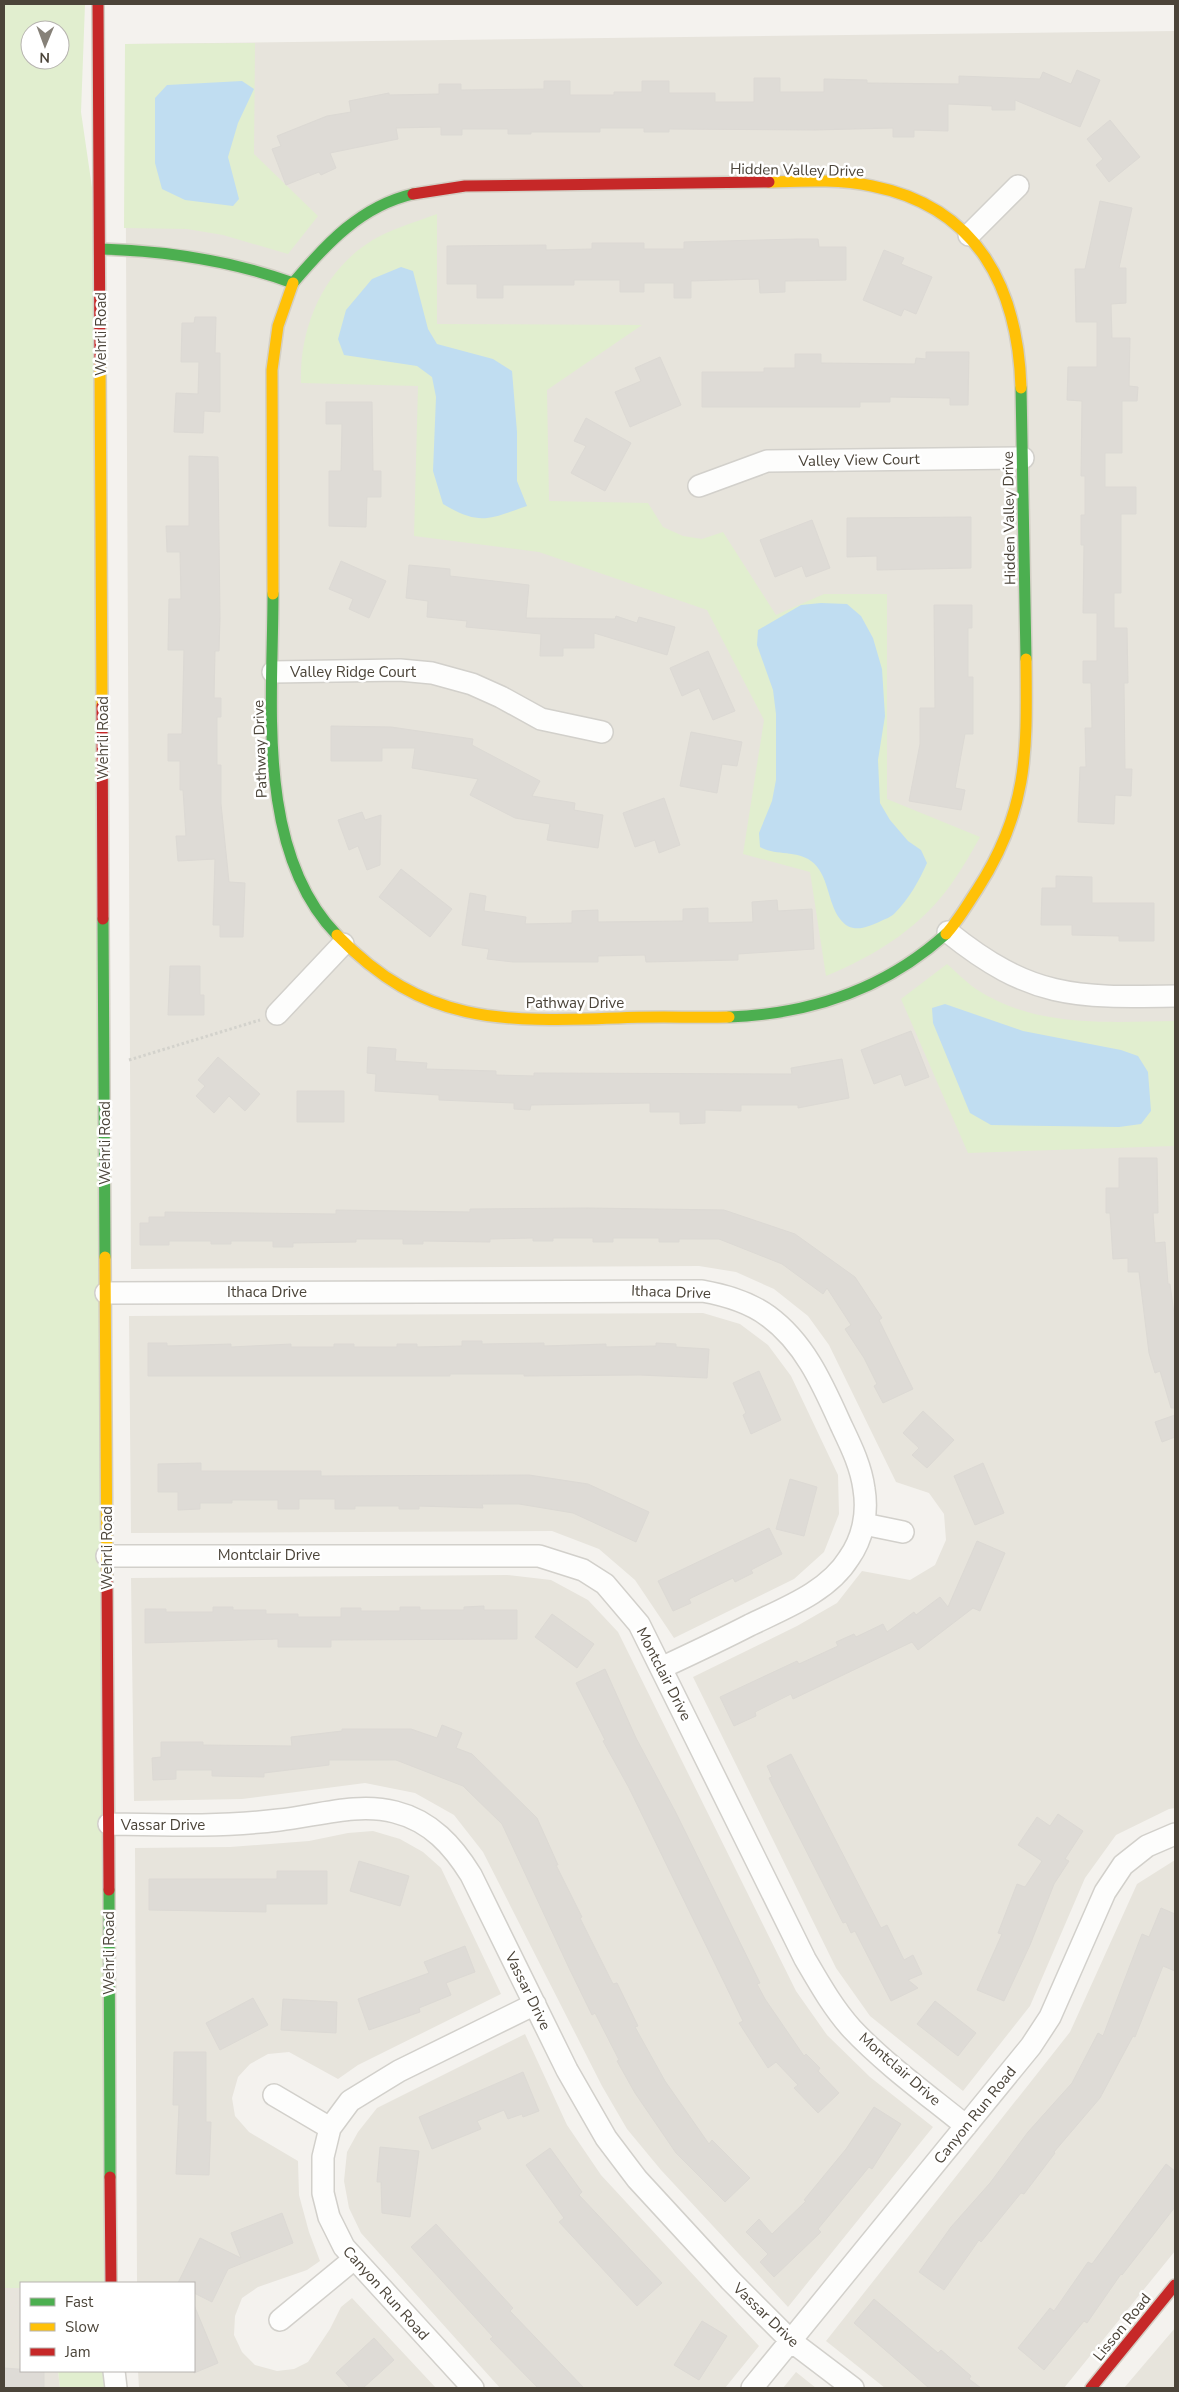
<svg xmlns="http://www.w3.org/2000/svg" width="1179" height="2392" font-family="'Nunito Sans',sans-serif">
<rect width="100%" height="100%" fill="#f4f2ee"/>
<path fill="#e7e4dc" d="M1175 31V1808L1169 1809 1116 1835 1085 1878 1030 2006 963 2091 870 2016 836 1968 693 1677 797 1626 837 1603 862 1571 910 1580 935 1565 946 1540 944 1514 929 1493 896 1482 829 1345 808 1316 774 1289 736 1272 699 1266 131 1269 125 44Z
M703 1313 740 1324 768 1345 791 1376 838 1475 839 1514 824 1552 794 1579 674 1638 635 1580 599 1549 552 1531 131 1533 129 1316Z
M507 1575 551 1580 588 1600 618 1632 796 1991 827 2035 870 2077 933 2127 788 2307 661 2170 627 2129 602 2086 483 1852 454 1815 415 1793 365 1783 242 1799 134 1801 131 1578Z
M373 1831 400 1839 423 1852 441 1868 501 1994 358 2065 338 2079 289 2052 268 2054 250 2064 238 2077 232 2098 235 2116 249 2132 298 2161 299 2195 309 2232 320 2261 307 2270 258 2287 242 2298 235 2316 234 2335 242 2352 255 2365 277 2371 294 2369 308 2362 330 2329 341 2307 352 2298 436 2388H139L138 2371H194V2283H137L135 1848 230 1847 309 1841 348 1833Z
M1175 1860V2251L1064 2388H885L826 2341 1070 2032 1137 1884Z
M525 2034 567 2125 601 2175 759 2346 725 2388H500L361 2233 349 2208 344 2181 347 2152 358 2132 377 2108Z
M4 2288H21V2371H58L60 2388H4Z
M1175 2328V2388H1124Z
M796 2372 816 2388H783Z"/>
<path fill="#e1eecf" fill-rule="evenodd" d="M4 4H85L81 112 101 249 111 2283H21V2288H4ZM30 30H60V60H30Z
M255 43 254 154 318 216 288 254 223 235 187 229 124 228 125 44Z
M437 214V324L642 325 547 390 549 501 648 503 663 527 683 536 702 539 723 532 776 615 824 594H887V799L980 837C972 851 964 866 954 880 923 926 877 955 826 976L810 872 743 854 764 720 707 610 539 552 414 536 418 386 301 383C299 325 326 264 380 236 398 227 418 221 437 214Z
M947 964C956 972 966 982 976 989 1035 1028 1107 1022 1175 1021L1174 1146 968 1153 901 999Z
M58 2371H114L116 2388H60Z"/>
<path fill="#c0ddf1" d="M242 81 254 89 238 123 228 157 239 199 233 206 185 200 162 189 155 163V98L167 85Z
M401 267 413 271 428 329 437 344 493 359 512 371 517 432V481L527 506C489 519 480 526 443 504L433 471 436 397 432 377 417 366 344 355 338 339 346 310 372 279Z
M821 603 847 604 861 616 873 638 882 669 885 716 878 760 880 803 890 820 908 841 921 850 927 863C919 881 909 899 894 914 891 917 885 919 881 921 866 928 851 934 840 919 827 902 829 874 811 861 796 850 775 856 760 847L759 833 772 801 776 780V714L773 690 757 645 758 630 801 605Z
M945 1004 1023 1031 1121 1050 1138 1056 1148 1072 1151 1111 1141 1124 1119 1127 991 1125 970 1113 933 1023 932 1008Z"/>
<path fill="#dedbd6" stroke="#dcd9d4" d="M1077 70 1100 80 1080 127 1015 100V110H992V106L948 104V131L914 130V137H893V128L814 130 669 129V132H644V128H600V132H531V134H508V129H462V135H441V127L396 128 398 139 330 153 336 168 321 175 319 172 286 185 272 149 281 146 277 136 327 116 351 112 349 101 389 93V95L439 94V84H461V90L544 89V81H570V95H614V92H642V81H669V93H715V102H754V78H780V92H824V79L867 80V83L959 84V76L1040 79 1043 72 1071 84Z
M1110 120 1140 157 1109 182 1096 165 1103 159 1087 139Z
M1100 201 1132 208 1119 268H1126V303L1111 304 1112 338H1130L1129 386 1138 387 1137 401H1122V453H1105V487H1136V514H1121V593H1114V628H1127L1128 683H1124L1125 769H1132L1131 796 1115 795 1114 824 1078 822 1080 767H1086L1085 728H1092L1091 683H1083V661H1097V613H1083L1084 545H1081V515H1085V476H1081L1082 401 1067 400 1068 367H1097V322H1076L1075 269H1085Z
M797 239H818L819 247H846V280L785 281V292L760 293 759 279 691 281V298H674V283H644V292H620V280H574V285H503V298H477V284H447V246L546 245V250L592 249V243H644V249H684V242Z
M884 250 904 258 901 264 932 277 916 314 904 309 901 316 863 300Z
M195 317H216L215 353H220V412L204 411 203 433 174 432 176 393 198 394 199 362H181L182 323H194Z
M926 352H969L968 405H950V398L890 397V402H860V407H702V372H764V368H795V354H821V363L915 364 916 358 926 359Z
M660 357 681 405 630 427 615 392 641 381 635 368Z
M326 402H372L373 471H381V497H367L366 527 329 526V471H341L342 424H326Z
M586 418 631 443 605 491 571 473 586 446 574 441Z
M189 456 218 457 220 618 219 651H215L214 698H221V717H217V765H221V804L229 882 245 883 243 937H220V925H213L215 859 178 861 176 836H186L183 790H180V761H168V734H182L184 650H168L169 599H181L180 552H167L166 526H189Z
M971 517V568L877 570V556L847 557V518Z
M812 520 830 568 806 577 802 566 775 577 760 540Z
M341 561 386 581 369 618 349 609 353 599 329 589Z
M409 565 450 569V576L529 585 526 618 615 619 616 616 637 623 639 617 675 627 667 655 594 633V648H563V656H540L541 634 466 627 467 621 427 617 428 601 406 598Z
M934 605H972V628H968V677H973V734H965L955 788 965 790 961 810 909 801 920 744V708H935Z
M708 651 735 711 713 720 699 688 682 696 670 668Z
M331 726 391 727 473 739 472 745 540 781 532 796 575 803 574 810 603 815 598 848 547 840 550 824 515 818 470 795 478 779 412 768 415 748H382V761H331Z
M691 732 742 742 737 766 722 764 717 793 680 786Z
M664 798 680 845 659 853 655 840 635 847 623 813Z
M362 812 365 820 381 815 380 865 367 870 358 846 349 850 338 820Z
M401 869 452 909 430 937 379 897Z
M1056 876 1092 877V903H1154V941H1119V936L1072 935V925H1041L1042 888H1056Z
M470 893 486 896 484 911 526 917 525 924 572 923V911L598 910V922L683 921V909L708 908V923L753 922 752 902 777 900 778 911 812 909 814 949 738 954V960L646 962 645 955 598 956V962H513L487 959 489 949 462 945Z
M170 966H200V995H204V1015H168Z
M911 1031 929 1077 905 1086 901 1074 874 1084 861 1050Z
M368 1047 396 1049 395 1061 427 1063 426 1069 496 1071V1075L534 1076V1073L792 1074 791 1068 842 1059 849 1098 798 1108V1105H741V1111L705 1110V1123L680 1124V1112H650V1103L531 1105 530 1110 514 1109V1103L439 1100V1095L375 1091 376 1074 367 1073Z
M218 1057 260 1094 245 1111 229 1096 214 1113 196 1096 205 1086 198 1080Z
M297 1091H344V1122H297Z
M1119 1158H1157L1158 1213H1153L1155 1243 1165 1242 1168 1284H1170L1175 1321V1408H1171L1160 1371 1155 1373 1149 1353 1139 1272H1128V1258L1113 1259 1110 1213H1106V1188H1119Z
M586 1208 724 1210 795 1234 855 1277 882 1318 879 1320 913 1389 883 1403 874 1386 877 1384 864 1358 845 1329 851 1325 827 1288 823 1294 782 1264 719 1239H679V1242H659V1238H613V1242H593V1238H553V1241H533V1238L490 1239V1242L423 1241V1244H403V1239H356V1242L293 1243V1247H273V1241H231V1244H211V1241H169V1245H140V1223H149V1217H165V1212L336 1214V1210L470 1212V1209Z
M462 1341H482V1344L544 1343V1346L606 1344V1347L656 1346V1343L676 1344V1347L709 1349 707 1378 640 1375 524 1376V1374H450V1376H148V1343H167V1346L231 1344V1347L291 1344V1347H334V1344H354V1347H397V1344H417V1347L462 1346Z
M759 1371 781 1420 751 1434 743 1415 746 1413 733 1383Z
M923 1411 954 1440 927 1468 912 1455 919 1448 903 1433Z
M1175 1415V1437L1162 1442 1155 1422Z
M201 1463V1471H321V1476L529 1475 588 1484 649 1512 636 1542 573 1513 519 1504H482L483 1508 419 1506V1509H399V1506H355V1509H335V1499H299V1509H278V1500H232V1503H200V1509L178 1510V1492H158V1464Z
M983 1463 1004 1513 975 1525 954 1476Z
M790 1479 817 1487 804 1536 776 1529Z
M769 1528 782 1554 751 1570 753 1573 735 1582 733 1578 689 1599 691 1603 673 1611 658 1581Z
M977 1541 1005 1553 980 1611 973 1608 918 1650 912 1642 793 1699 791 1694 755 1712 756 1716 734 1726 720 1697 797 1661 799 1664 838 1646 836 1642 854 1634 856 1637 883 1624 887 1632 914 1612 916 1615 940 1597 948 1607Z
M484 1606V1610H517V1639L331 1640V1647H278V1639L145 1643V1609H166V1612H213V1607H233V1610H266V1614H298V1617H341V1608H361V1611H400V1607H420V1610H464V1607Z
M552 1614 594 1644 577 1668 535 1637Z
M605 1669 636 1738 675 1811 760 1983 757 1984 765 1999 804 2056 806 2054 820 2068 818 2071 839 2093 818 2113 794 2088 798 2085 776 2062 768 2068 739 2023 743 2021 629 1788 603 1741 605 1740 576 1683Z
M442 1725 462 1733 456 1748 472 1754 537 1818 558 1865H556L582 1917 580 1918 613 1984 617 1983 638 2026 635 2027 665 2081 709 2144 712 2140 750 2178 725 2202 676 2153 635 2093 617 2061 619 2060 595 2013 592 2015 569 1968 502 1824 463 1786 396 1760H329V1765L264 1773V1777L212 1776V1770H176V1779L153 1780 152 1758 161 1757V1742H203V1745L292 1746 291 1737 342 1731V1729H411L437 1738Z
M791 1754 881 1928 887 1925 904 1960 913 1955 922 1974 908 1980 918 1988 891 2001 855 1931 851 1933 846 1922 843 1923 769 1778 772 1777 767 1766Z
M1058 1814 1083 1831 1065 1859 1069 1861 1054 1884 1030 1945 1004 2001 977 1990 1002 1934 998 1933 1017 1884 1025 1887 1042 1861 1018 1845 1037 1817 1050 1826Z
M359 1861 409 1876 400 1906 350 1891Z
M277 1871H327V1904H266V1912L149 1910V1879H277Z
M1161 1908 1175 1914V1971L1163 1966 1135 2037 1133 2036 1100 2098 1054 2152 1055 2153 1024 2194 1021 2193 981 2242 979 2240 944 2290 919 2272 951 2227 990 2183 1028 2132 1072 2083 1098 2033 1103 2036 1142 1934 1149 1937Z
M465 1946 475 1972 446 1983 451 1995 419 2008 420 2012 369 2030 358 1999 429 1973 424 1962Z
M253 1998 268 2025 220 2050 206 2023Z
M283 1999 337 2002 336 2033 281 2030Z
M935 2001 976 2033 958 2056 917 2024Z
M174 2052H206V2122H211L209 2175 176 2174 179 2105H173Z
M523 2072 539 2111 523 2117 522 2114 508 2119 504 2110 477 2121 481 2129 432 2149 419 2117Z
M874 2107 901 2124 872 2169 869 2167 818 2229 821 2232 774 2277 760 2262 768 2254 746 2232 759 2219 772 2234 806 2201 804 2200 846 2149Z
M380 2147 419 2151 410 2217 382 2213 381 2182H377Z
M550 2148 582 2192 579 2195 662 2283 637 2306 559 2222 564 2218 526 2165Z
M1166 2164 1175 2171V2207L1122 2275 1121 2274 1087 2323 1084 2321 1044 2370 1018 2348 1050 2308 1054 2311 1088 2262 1092 2264Z
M282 2213 293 2243 228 2269 212 2302 194 2293V2283H178L200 2238 241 2258 231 2233Z
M436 2224 513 2308 510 2311 584 2388H538L490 2339 493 2337 411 2247Z
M874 2299 938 2353 941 2350 971 2376 969 2379 981 2388H929L854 2323Z
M194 2305 218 2363 194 2373Z
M702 2321 727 2336 699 2380 674 2365Z
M374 2338 394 2360 363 2388H350L336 2373Z
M4 2368 44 2371V2388H4Z"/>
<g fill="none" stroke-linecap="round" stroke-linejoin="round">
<g stroke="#d2d0cb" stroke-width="24">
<path id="street" d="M969 235 1018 186
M699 486 767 461 1023 458
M273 672 400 670 432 673 472 684 501 697 541 719 602 732
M948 932C1030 998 1074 998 1175 996
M277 1014 343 944
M106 1293 702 1291C725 1295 749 1302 768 1316 805 1343 823 1385 841 1425 851 1446 861 1466 864 1489 868 1513 863 1538 849 1558 828 1592 785 1608 750 1625 721 1640 691 1654 661 1668
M864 1524 903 1532
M107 1556H539L583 1570 605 1584 639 1624 805 1959C819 1983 833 2008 852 2029 886 2065 928 2095 966 2126
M109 1824C165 1825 222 1827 279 1820 316 1816 358 1802 395 1812 431 1821 453 1846 471 1875L567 2070 606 2138 637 2179 730 2280 791 2341 853 2388
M274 2095 330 2128
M280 2320 354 2259
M114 2371 116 2388
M473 2388 344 2247 329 2217 323 2193V2157L330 2128 350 2101 399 2071 535 2004
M752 2388 1031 2046 1050 2017 1105 1892 1123 1865 1147 1846 1175 1834"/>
</g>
<g stroke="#d3cfc5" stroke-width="14">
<path id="fast" d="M101 249C168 251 230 260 293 283 326 244 361 206 413 194
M1021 388 1026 659
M273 594C273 701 255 851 337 935
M103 919 105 1257
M729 1017C810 1014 885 989 946 934
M109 1890 110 2177"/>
</g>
<g stroke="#d3cfc5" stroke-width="14">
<path id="slow" d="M769 182C803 181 839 179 872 186 978 207 1018 288 1021 388
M100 363 102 706
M273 594 272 370 278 326 293 283
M946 934C958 921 967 905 977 890 1029 810 1027 751 1026 659
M337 935C424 1025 502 1022 618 1018 655 1016 692 1018 729 1017
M105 1257 107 1577"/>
</g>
<g stroke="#d3cfc5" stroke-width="14">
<path id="jam" d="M98 4 100 363
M413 194 465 186 769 182
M102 706 103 919
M107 1577 109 1890
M110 2177 111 2283
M1091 2388 1175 2285"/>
</g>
<path stroke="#d3d2cc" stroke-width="3" stroke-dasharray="2.5 2.5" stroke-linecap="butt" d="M129 1060 260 1020"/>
<use href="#street" stroke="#fdfdfc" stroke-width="21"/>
<use href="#fast" stroke="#4caf50" stroke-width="11"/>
<use href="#slow" stroke="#ffc107" stroke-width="11"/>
<use href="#jam" stroke="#c62828" stroke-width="11"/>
</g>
<g text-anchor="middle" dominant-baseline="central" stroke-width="5" stroke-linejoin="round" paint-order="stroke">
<g font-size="15" fill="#4b4439" stroke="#fff">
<text transform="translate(797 170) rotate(1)">Hidden Valley Drive</text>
<text transform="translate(101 334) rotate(-90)">Wehrli Road</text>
<text transform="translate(859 460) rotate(-1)">Valley View Court</text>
<text transform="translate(1009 518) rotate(-91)">Hidden Valley Drive</text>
<text x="353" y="672">Valley Ridge Court</text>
<text transform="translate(103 738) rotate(-90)">Wehrli Road</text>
<text transform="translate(260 749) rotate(-92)">Pathway Drive</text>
<text x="575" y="1003">Pathway Drive</text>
<text transform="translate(105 1143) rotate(-90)">Wehrli Road</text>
<text x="267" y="1292">Ithaca Drive</text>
<text transform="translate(671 1292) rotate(2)">Ithaca Drive</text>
<text transform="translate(107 1548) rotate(-90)">Wehrli Road</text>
<text x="269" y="1555">Montclair Drive</text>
<text transform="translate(664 1674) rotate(63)">Montclair Drive</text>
<text x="163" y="1825">Vassar Drive</text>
<text transform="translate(109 1953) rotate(-90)">Wehrli Road</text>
<text transform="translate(528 1991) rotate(64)">Vassar Drive</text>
<text transform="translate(900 2069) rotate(41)">Montclair Drive</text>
<text transform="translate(975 2115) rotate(-51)">Canyon Run Road</text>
<text transform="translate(386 2293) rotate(48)">Canyon Run Road</text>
<text transform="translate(766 2315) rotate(44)">Vassar Drive</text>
<text transform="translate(1122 2327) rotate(-51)">Lisson Road</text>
</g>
</g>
<rect width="1179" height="2392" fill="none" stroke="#4b4439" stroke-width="10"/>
<rect x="20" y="2282" width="175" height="90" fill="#ffffff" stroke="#b7b4b0"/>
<rect x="30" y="2298" width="25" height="8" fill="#4caf50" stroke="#b7b4b0"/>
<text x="65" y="2307" font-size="15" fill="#4b4439">Fast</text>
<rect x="30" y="2323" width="25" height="8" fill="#ffc107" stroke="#b7b4b0"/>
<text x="65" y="2332" font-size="15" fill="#4b4439">Slow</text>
<rect x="30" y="2348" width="25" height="8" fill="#c62828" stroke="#b7b4b0"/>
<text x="65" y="2357" font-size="15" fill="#4b4439">Jam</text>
<g transform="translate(45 45) rotate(181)"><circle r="24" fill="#ffffff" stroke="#b7b4b0"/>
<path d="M0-4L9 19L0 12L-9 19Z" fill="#868178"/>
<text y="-8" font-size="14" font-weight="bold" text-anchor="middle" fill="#4b4439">N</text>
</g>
</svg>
